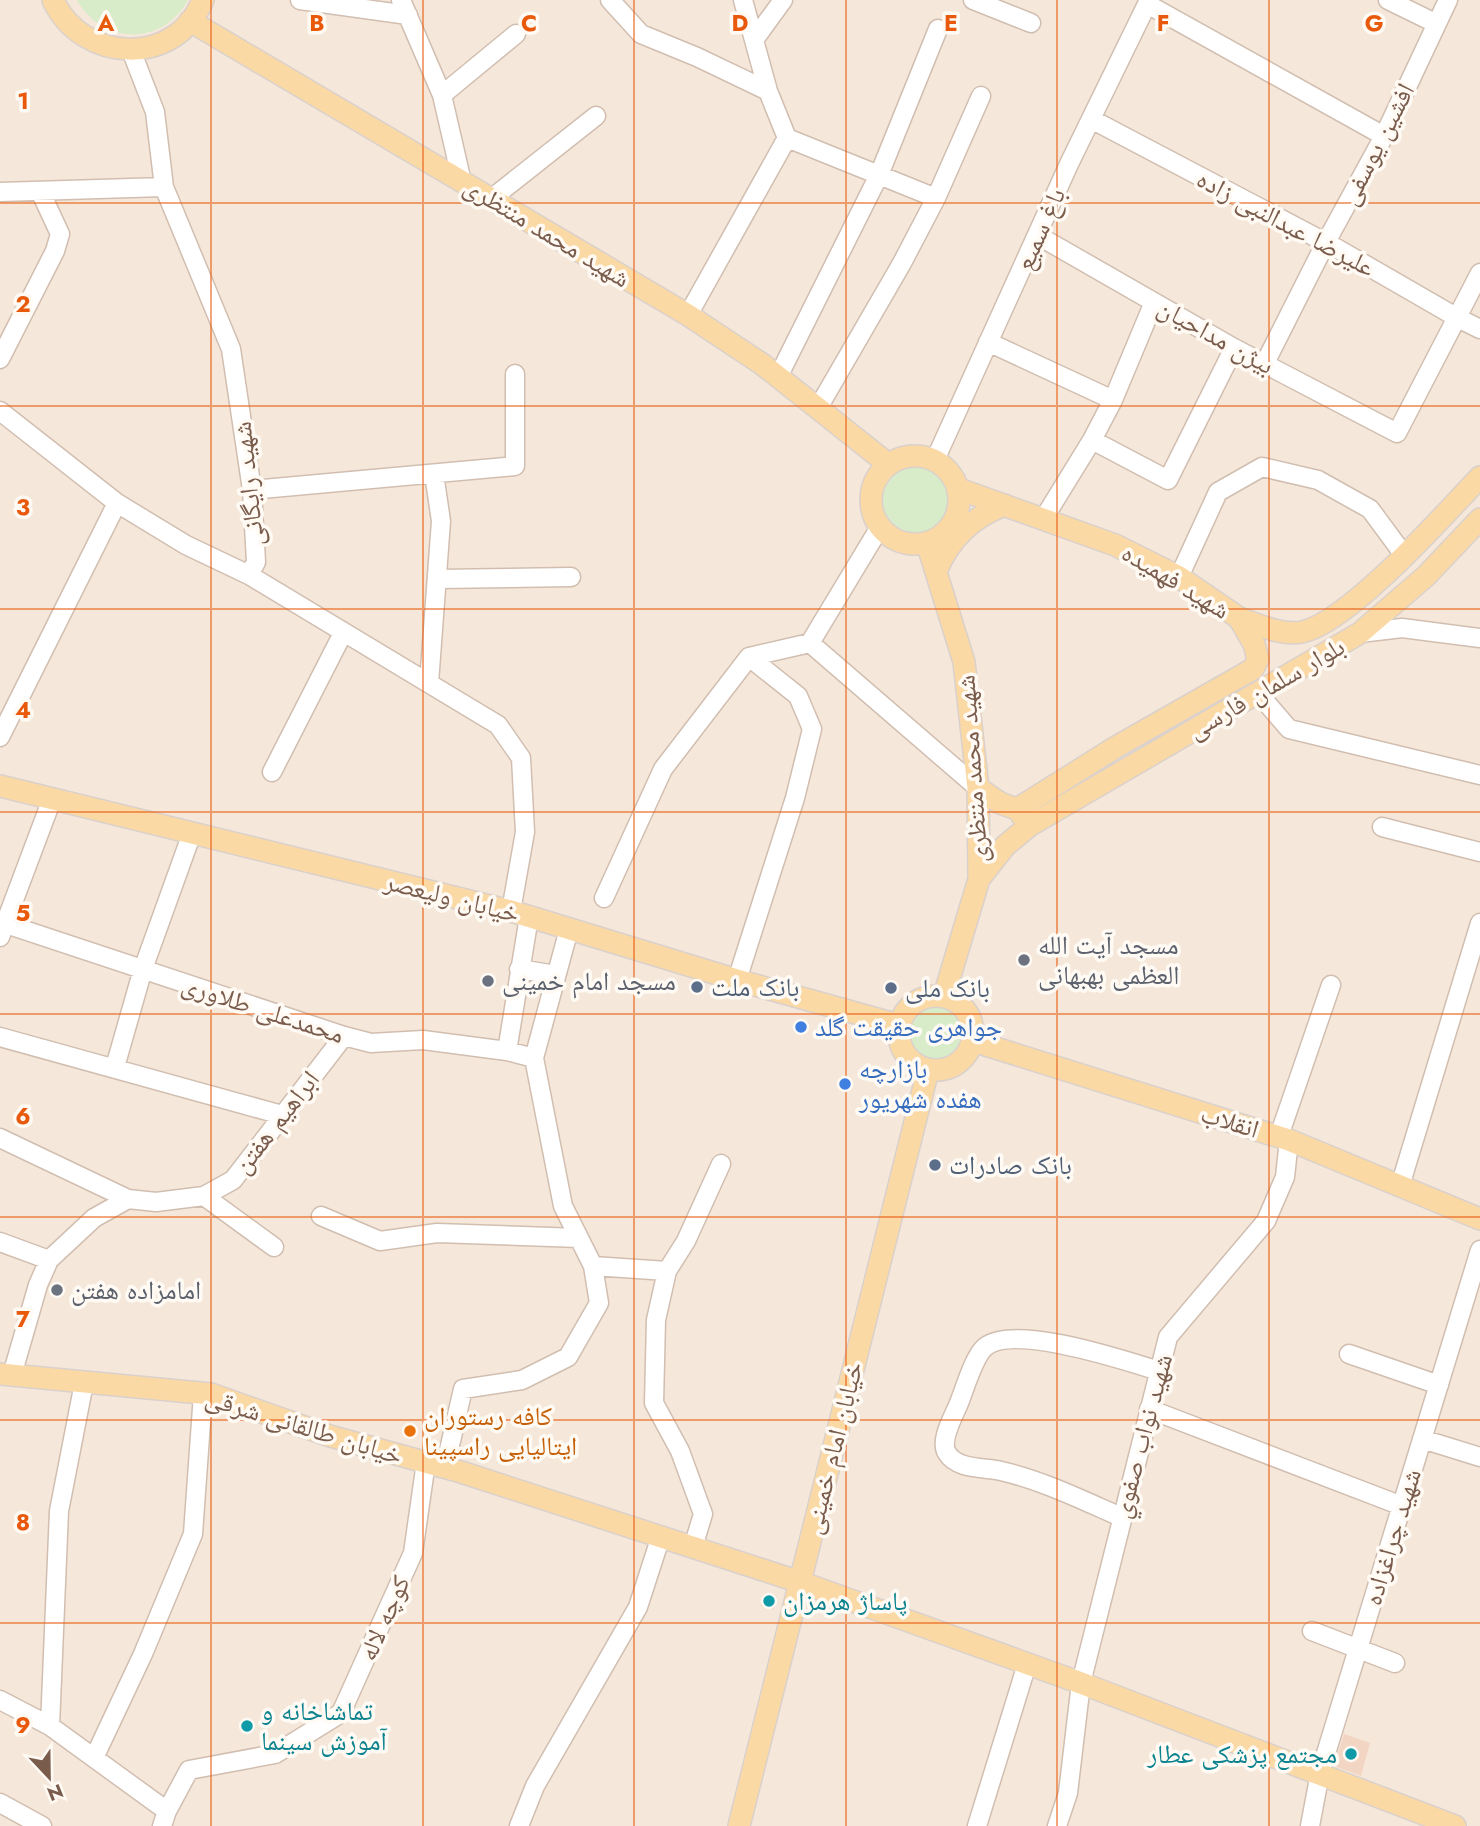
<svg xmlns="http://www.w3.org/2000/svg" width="1480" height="1826" font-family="Jost,'Noto Naskh Arabic',sans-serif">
<rect width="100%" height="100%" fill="#fdf6ec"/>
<path fill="#f5e8da" d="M0 0H1480V1826H0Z"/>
<path fill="#d8ecc9" d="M77 0H188C163 46 102 46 77 0Z
M883 500a33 33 0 1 1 66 0a33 33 0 1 1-66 0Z
M903 1032a32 32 0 1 1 64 0a32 32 0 1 1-64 0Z"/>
<path fill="#f3d5c3" d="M765 1593 777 1596 774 1609 761 1606Z
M1344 1734 1370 1743 1361 1776 1334 1766Z"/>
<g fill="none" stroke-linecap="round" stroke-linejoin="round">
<g stroke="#d1beb0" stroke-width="21">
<path id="minor" d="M300 0 408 15
M401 0 442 95 462 182
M610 0 641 34 697 57 768 91
M973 0 1031 23
M1388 0 1435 23
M1147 4 1384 136
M754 40 783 0
M131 50 155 112 164 187 231 349 252 490 256 562 249 575
M442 95 516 34
M1091 119 1338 249 1456 317 1480 329
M787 138 936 198
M0 192 164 187
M491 199 596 116
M1037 235 1234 348 1397 433 1480 273
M688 315 787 138 768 91 743 0
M988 342 1113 400
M0 359 55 251 60 234 40 191
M1265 363 1325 244 1384 136 1448 0
M778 377 879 175 938 29
M818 408 902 263 936 198 981 96
M0 411 117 503 186 545 249 575 498 725 521 758 525 832 511 911
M1092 440 1168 480 1234 348
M935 460 1069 164 1149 0
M252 490 515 466V374
M1044 518 1092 440 1113 400 1154 302
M1179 577 1218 492 1262 467 1318 480 1370 509 1404 555
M438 579 571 577
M1360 633 1402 628 1480 638
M810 643 978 788
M429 683 441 521 434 474
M1258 693 1289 729 1480 775
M0 737 117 503
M272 772 343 633
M1382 827 1480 852
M604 898 663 769 749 657 810 643 880 527
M0 922 344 1036 371 1043 423 1040 507 1051 534 1058
M0 937 52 799
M519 969 556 975
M737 980 795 798 812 729 798 696 749 657
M0 1037 282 1115
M507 1051 529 917
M115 1067 143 969 192 833
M1279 1136 1331 985
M0 1138 128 1199
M1400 1186 1480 923
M204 1196 274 1247
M321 1216 380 1241 437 1233 579 1238
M0 1242 49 1260
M593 1266 667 1271 656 1320 654 1403 680 1451 703 1514 693 1547
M667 1271 686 1241 721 1164
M1349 1354 1439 1385
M12 1375 38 1285 49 1260 94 1218 128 1199 156 1202 204 1196 233 1180 344 1036
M1149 1409 1402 1506
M1422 1439 1480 1457
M445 1467 463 1389 522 1380 568 1357 599 1303 593 1266 563 1206 534 1058 569 929
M1121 1517C1082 1500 1044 1481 1001 1471 985 1467 957 1470 947 1453 939 1440 954 1416 959 1403 965 1388 973 1360 983 1349 1009 1321 1126 1361 1159 1371
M1312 1631 1395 1663
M0 1700 50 1726 167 1811
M50 1726 59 1511 84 1383
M94 1758 143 1654 193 1534 203 1394
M0 1803 42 1826
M162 1826 167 1811 189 1770 275 1754 341 1713 413 1553 426 1462
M519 1826 535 1786 638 1607 661 1536
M977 1826 1027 1664
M1057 1826 1068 1793 1081 1683 1168 1337 1266 1221 1285 1177 1289 1140
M1310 1826 1320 1773 1480 1250"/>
</g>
<g stroke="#dad1cd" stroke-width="24">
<path id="major" d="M53 0C82 63 176 68 203 0
M190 21 688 315 762 364 888 464
M871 500a44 44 0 1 1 88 0a44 44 0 1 1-88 0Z
M959 489 1115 545 1179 577 1239 618 1254 644 1258 659 1253 669 1116 747 1017 809
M927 543 964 662 978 788 979 879 944 996
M936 572C949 539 972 517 1005 505
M1239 618C1257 624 1281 636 1302 632 1349 622 1444 515 1480 477
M0 786 511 911 737 980 899 1025
M978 788 1000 803 1017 809 1024 818
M979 879 1005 846 1029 826 1360 633 1426 576 1480 519
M899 1033a37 37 0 1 1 74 0a37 37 0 1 1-74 0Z
M973 1041 1289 1140 1480 1219
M0 1374 211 1394 330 1436 461 1472 800 1582 1081 1683 1455 1826
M739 1826 928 1070"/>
</g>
<use href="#minor" stroke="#fff" stroke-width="18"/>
<use href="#major" stroke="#fbd9a5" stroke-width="21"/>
</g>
<path fill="none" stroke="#e8590c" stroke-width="2" stroke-opacity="0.55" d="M211 0V1826M423 0V1826M634 0V1826M846 0V1826M1057 0V1826M1269 0V1826M0 203H1480M0 406H1480M0 609H1480M0 812H1480M0 1014H1480M0 1217H1480M0 1420H1480M0 1623H1480"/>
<g fill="#6b7280" stroke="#fffaf3" stroke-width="2.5">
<circle cx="1024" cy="960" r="7"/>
<circle cx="488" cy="981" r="7"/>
<circle cx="57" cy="1290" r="7"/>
</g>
<g fill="#5c6f8a" stroke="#fffaf3" stroke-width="2.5">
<circle cx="697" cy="987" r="7"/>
<circle cx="891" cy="988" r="7"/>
<circle cx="935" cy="1165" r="7"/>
</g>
<g fill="#3f7fe0" stroke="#fffaf3" stroke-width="2.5">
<circle cx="801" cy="1027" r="7"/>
<circle cx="845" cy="1084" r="7"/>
</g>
<circle fill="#e8710a" stroke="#fffaf3" stroke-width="2.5" cx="410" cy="1431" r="7"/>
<g fill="#0f9aa8" stroke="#fffaf3" stroke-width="2.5">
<circle cx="769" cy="1601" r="7"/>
<circle cx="247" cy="1726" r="7"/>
<circle cx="1351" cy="1754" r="7"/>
</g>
<g text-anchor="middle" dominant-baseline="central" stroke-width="7" stroke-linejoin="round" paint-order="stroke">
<g font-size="26" fill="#7a5c4d" stroke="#fffaf3">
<text transform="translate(1377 144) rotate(-63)">افشین یوسفی</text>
<text transform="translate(1286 223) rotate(28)">علیرضا عبدالنبی زاده</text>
<text transform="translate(1040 229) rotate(-66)">باغ سمیع</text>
<text transform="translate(547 232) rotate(31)">شهید محمد منتظری</text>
<text transform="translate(1216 336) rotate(29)">بیژن مداحیان</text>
<text transform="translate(248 484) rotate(-96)">شهید رایگانی</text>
<text transform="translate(1176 581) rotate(31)">شهید فهمیده</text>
<text transform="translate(1266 688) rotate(-30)">بلوار سلمان فارسی</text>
<text transform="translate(972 769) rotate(-94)">شهید محمد منتظری</text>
<text transform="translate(452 897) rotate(14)">خیابان ولیعصر</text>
<text transform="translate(263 1009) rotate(18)">محمدعلی طلاوری</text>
<text transform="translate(1230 1121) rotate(17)">انقلاب</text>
<text transform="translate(276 1122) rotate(-52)">ابراهیم هفتن</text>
<text transform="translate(304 1426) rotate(17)">خیابان طالقانی شرقی</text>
<text transform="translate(1142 1436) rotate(-75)">شهید نواب صفوي</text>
<text transform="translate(833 1448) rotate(-76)">خیابان امام خمینی</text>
<text transform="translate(1392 1537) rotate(-73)">شهید چراغزاده</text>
<text transform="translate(384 1618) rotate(-66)">کوچه لاله</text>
</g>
<g font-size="26" fill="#5b616d" stroke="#fffaf3" text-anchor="start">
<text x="1038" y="945">مسجد آیت الله<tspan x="1038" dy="30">العظمی بهبهانی</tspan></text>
<text x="502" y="981">مسجد امام خمینی</text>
<text x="71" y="1290">امامزاده هفتن</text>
</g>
<g font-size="26" fill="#4e5e75" stroke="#fffaf3" text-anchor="start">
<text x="711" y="987">بانک ملت</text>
<text x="905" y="988">بانک ملی</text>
<text x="949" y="1165">بانک صادرات</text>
</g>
<g font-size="26" fill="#366cbe" stroke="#fffaf3" text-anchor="start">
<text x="815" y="1027">جواهری حقیقت گلد</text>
<text x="859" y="1069">بازارچه<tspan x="859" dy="30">هفده شهریور</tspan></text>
</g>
<g font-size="26" fill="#c56008" stroke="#fffaf3" text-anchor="start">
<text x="424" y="1416">کافه رستوران<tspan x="424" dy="30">ایتالیایی راسپینا</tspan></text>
</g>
<g font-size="26" fill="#0d838f" stroke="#fffaf3" text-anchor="start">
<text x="783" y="1601">پاساژ هرمزان</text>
<text x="261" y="1711">تماشاخانه و<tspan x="261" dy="30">آموزش سینما</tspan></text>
<text x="1337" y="1754" text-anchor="end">مجتمع پزشکی عطار</text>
</g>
</g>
<g font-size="23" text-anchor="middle" font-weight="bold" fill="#e8590c" stroke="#fffaf3" stroke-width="7" stroke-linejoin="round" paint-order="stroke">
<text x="106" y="31">A</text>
<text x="317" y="31">B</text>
<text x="529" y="31">C</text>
<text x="740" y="31">D</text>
<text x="951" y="31">E</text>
<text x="1163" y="31">F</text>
<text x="1374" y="31">G</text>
<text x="23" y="109">1</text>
<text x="23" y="312">2</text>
<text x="23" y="515">3</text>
<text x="23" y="718">4</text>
<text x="23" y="921">5</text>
<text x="23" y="1124">6</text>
<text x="23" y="1327">7</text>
<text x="23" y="1530">8</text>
<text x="23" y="1733">9</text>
</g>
<g transform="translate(49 1777) rotate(158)" stroke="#fffaf3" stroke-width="5" paint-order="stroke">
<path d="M0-5L12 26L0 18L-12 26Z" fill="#7a5c4d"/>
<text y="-10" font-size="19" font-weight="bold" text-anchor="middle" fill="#7a5c4d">N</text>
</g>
</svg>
